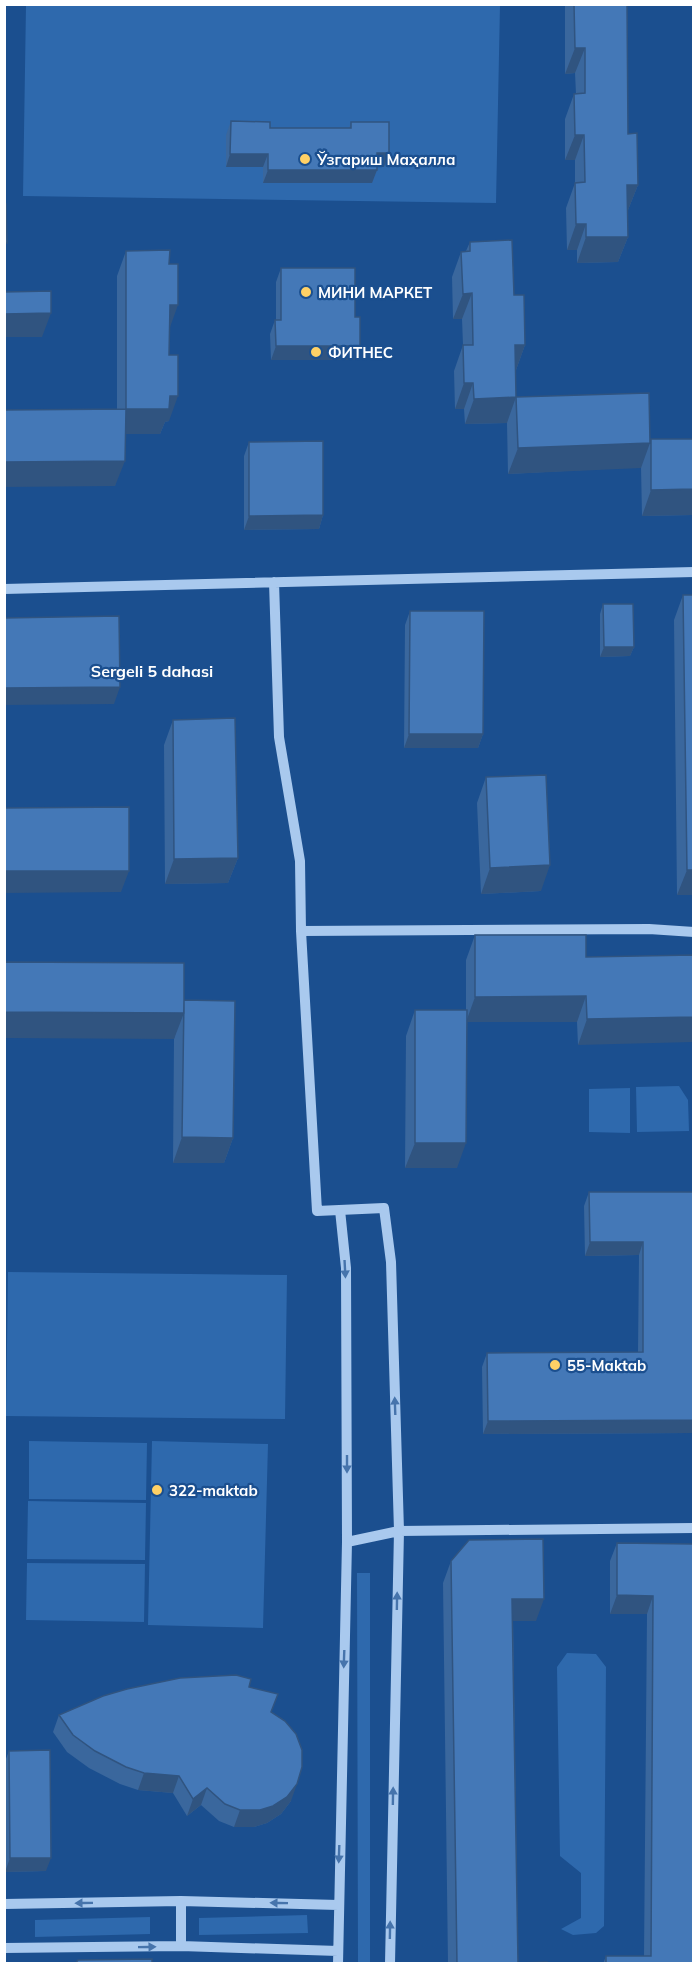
<svg xmlns="http://www.w3.org/2000/svg" width="698" height="1968" font-family="Mulish,sans-serif">
<rect width="100%" height="100%" fill="#1b4f8f"/>
<path fill="#2e69ad" d="M26 5H500L496 203 23 196Z
M679 1086 688 1100 689 1131 637 1132 636 1087Z
M630 1088V1133L589 1132V1089Z
M8 1272 287 1275 285 1419 6 1416Z
M29 1441 147 1443 146 1500 29 1499Z
M152 1441 268 1444 263 1628 148 1625Z
M28 1501 146 1503 145 1560 27 1559Z
M27 1563 145 1564 144 1622 26 1620Z
M357 1573H370V1964L358 1963Z
M567 1653 596 1654 606 1667 604 1926 596 1933 573 1935 561 1929 581 1918V1873L560 1856 557 1667Z
M307 1915 308 1933 199 1935V1918Z
M150 1917V1934L35 1937V1920Z"/>
<g fill="none" stroke-linecap="round" stroke-linejoin="round">
<path stroke="#a9c9ee" stroke-width="10" d="M274 582 279 737 300 861 301 931 317 1211 384 1208 391 1262 399 1531 390 1964
M4 589 694 572
M301 931 649 929 694 932
M347 1542 399 1531 694 1528
M181 1901V1946
M4 1904 181 1901 338 1905
M4 1948 181 1946 338 1951
M338 1964 347 1542 346 1268 340 1210"/>
</g>
<path fill="#3a679d" d="M565 4H627L628 134 638 185 628 210H627L628 237 618 262 577 263V250H567L566 208 575 183V160H565V119L574 94H576L575 73 565 74Z
M231 121 270 128H349L351 122 384 167H377V170L372 183H263V167H226V135Z
M470 242 514 295 525 345 516 370V397L650 440 693 439V515L642 516 641 467 508 474 507 423 465 424 464 409H455L454 371 463 345 462 319H453L452 277 461 252 466 251Z
M126 251 169 329V421L165 422 160 434H125L115 486 117 409V276Z
M281 268 355 317V360H271L270 334 275 320H276V282Z
M249 442 323 515 319 529 244 530V456Z
M683 595H693V895H677L674 620Z
M603 604 634 647 630 656 600 657V614Z
M410 611 483 734 478 748H404L405 625Z
M173 720 238 858 228 883 165 884 164 745Z
M486 777 541 891 481 894 477 803Z
M475 935 586 957 693 955 578 1045 577 1022H467L457 1168H405L406 1036 415 1010H466V960Z
M184 1001 233 1138 224 1163H173L174 1039Z
M589 1192H693V1433L483 1434 482 1367 487 1353 638 1352 639 1255 585 1256 584 1206Z
M617 1543 693 1544V1964H603L606 1956H644L647 1614H610V1561Z
M451 1561 536 1621H513L518 1963 547 1964H448L443 1583Z
M249 1687 271 1713 291 1801 281 1814 267 1823 254 1827H234L219 1821 201 1805 187 1816 173 1793 138 1790 120 1784 89 1768 67 1752 53 1732 59 1715Z
M9 1751 46 1871 5 1872 4 1764Z"/>
<path fill="#305480" d="M575 48H585L575 73 565 74Z
M575 135H584L575 160H565Z
M377 153H389L384 167H372Z
M230 154H268L263 167H226Z
M268 170H377L372 183H263Z
M627 185H638L628 210 618 211Z
M576 224H586L577 250H567Z
M586 237H628L618 262 577 263Z
M472 293 462 319H453L463 294Z
M170 305H178L169 330Z
M51 313 42 337H4V314Z
M515 345H525L516 370Z
M276 346H360L355 360H271Z
M464 383H473L464 409H455Z
M170 396H178L169 421 165 422 160 434H117L126 409Z
M516 397 507 423 465 424 474 399Z
M650 443 641 468 508 474 518 448Z
M125 461 115 486 4 487V462Z
M693 489V515L642 516 651 490Z
M323 515 319 529 244 530 249 516Z
M604 647H634L630 656 600 657Z
M120 687 114 704 4 705V688Z
M409 734H483L478 748H404Z
M238 858 228 883 165 884 174 859Z
M550 865 541 891 481 894 490 868Z
M687 870H693V895H677Z
M4 871H129L121 892 4 893Z
M586 996 577 1022H466L475 997Z
M4 1012 184 1013 174 1039 4 1038Z
M693 1017V1042L578 1045 587 1019Z
M182 1137 233 1138 224 1163H173Z
M415 1143H466L457 1168H405Z
M590 1242H643L639 1255 585 1256Z
M693 1420V1433L483 1434 488 1421Z
M617 1595 653 1596 647 1614H610Z
M512 1599H544L536 1621H504Z
M144 1773 179 1776 173 1793 138 1790Z
M297 1784 291 1801 281 1814 267 1823 254 1827H234L240 1810Z
M207 1788 201 1805 187 1816 193 1799Z
M10 1858H51L46 1871 5 1872Z"/>
<path fill="#4478b7" stroke="#305480" stroke-width="1.5" d="M4 4H5L4 150Z
M574 4H627L628 134 637 133 638 185H627L628 237H586V224H576L575 183 585 182 584 135H575L574 94 585 93V48H575Z
M231 121 270 122V128H351V122H389V153H377V170H268V154H230Z
M4 204H6L7 243H4Z
M512 240 514 295H524L525 345H515L516 397 474 399 473 383H464L463 345H473L472 293 463 294 461 252 470 251V242Z
M170 250 169 264H178V305H170L169 355H178V396H170L169 409H126V251Z
M281 268H355V317H360V346H276L275 320H281Z
M51 291V313L4 314V292Z
M649 393 650 443 518 448 516 397Z
M126 409 125 461 4 462V410Z
M651 439H693V489L651 490Z
M323 441V515L249 516V442Z
M683 595H693V870H687Z
M603 604H633L634 647H604Z
M410 611H484L483 734H409Z
M119 616 120 687 4 688V618Z
M235 718 238 858 174 859 173 720Z
M546 775 550 865 490 868 486 777Z
M129 807V871H4V808Z
M475 935H586V957L693 955V1017L587 1019 586 996 475 997Z
M4 962 184 963V1013L4 1012Z
M184 1000 235 1001 233 1138 182 1137Z
M415 1010H467L466 1143H415Z
M589 1192H693V1420L488 1421 487 1353 643 1352V1242H590Z
M543 1539 544 1599H512L518 1963 547 1962V1964H457L451 1561 469 1540Z
M617 1543 693 1544V1964H606V1956H651L653 1596 617 1595Z
M236 1675 251 1679 249 1687 278 1694 271 1712 285 1721 296 1734 302 1750V1767L297 1784 287 1797 273 1806 260 1810H240L225 1804 207 1788 193 1799 179 1776 144 1773 126 1767 95 1751 73 1735 59 1715 103 1696 127 1689 180 1678Z
M50 1750 51 1858H10L9 1751Z
M152 1959V1964H75L78 1960Z"/>
<defs><path id="oneway-solid" d="M-6-.8H1V-3.2L6.5 0L1 3.2V.8H-6Z" transform="scale(1.5)"/></defs>
<g fill="#4674ac">
<use href="#oneway-solid" transform="translate(345 1269) rotate(87)"/>
<use href="#oneway-solid" transform="translate(395 1406) rotate(-92)"/>
<use href="#oneway-solid" transform="translate(347 1464) rotate(90)"/>
<use href="#oneway-solid" transform="translate(397 1601) rotate(-89)"/>
<use href="#oneway-solid" transform="translate(344 1659) rotate(92)"/>
<use href="#oneway-solid" transform="translate(393 1796) rotate(-89)"/>
<use href="#oneway-solid" transform="translate(339 1854) rotate(92)"/>
<use href="#oneway-solid" transform="translate(84 1903) rotate(179)"/>
<use href="#oneway-solid" transform="translate(279 1903) rotate(-179)"/>
<use href="#oneway-solid" transform="translate(390 1930) rotate(-89)"/>
<use href="#oneway-solid" transform="translate(147 1947) rotate(-1)"/>
</g>
<g fill="#ffd166" stroke="#1b4f8f" stroke-width="2">
<circle cx="305" cy="159" r="6"/>
<circle cx="306" cy="292" r="6"/>
<circle cx="316" cy="352" r="6"/>
<circle cx="555" cy="1365" r="6"/>
<circle cx="157" cy="1490" r="6"/>
</g>
<g text-anchor="middle" dominant-baseline="central" stroke-width="4.5" stroke-linejoin="round" paint-order="stroke">
<g font-size="15" font-weight="bold" fill="#fff" stroke="#1b4f8f" text-anchor="start">
<text x="317" y="159">Ўзгариш Маҳалла</text>
<text x="318" y="292">МИНИ МАРКЕТ</text>
<text x="328" y="352">ФИТНЕС</text>
<text x="567" y="1365">55-Maktab</text>
<text x="169" y="1490">322-maktab</text>
</g>
<g font-size="16" font-weight="bold" fill="#fff" stroke="#1b4f8f">
<text x="152" y="671">Sergeli 5 dahasi</text>
</g>
</g>
<rect width="698" height="1968" fill="none" stroke="#ffffff" stroke-width="12"/>
</svg>
